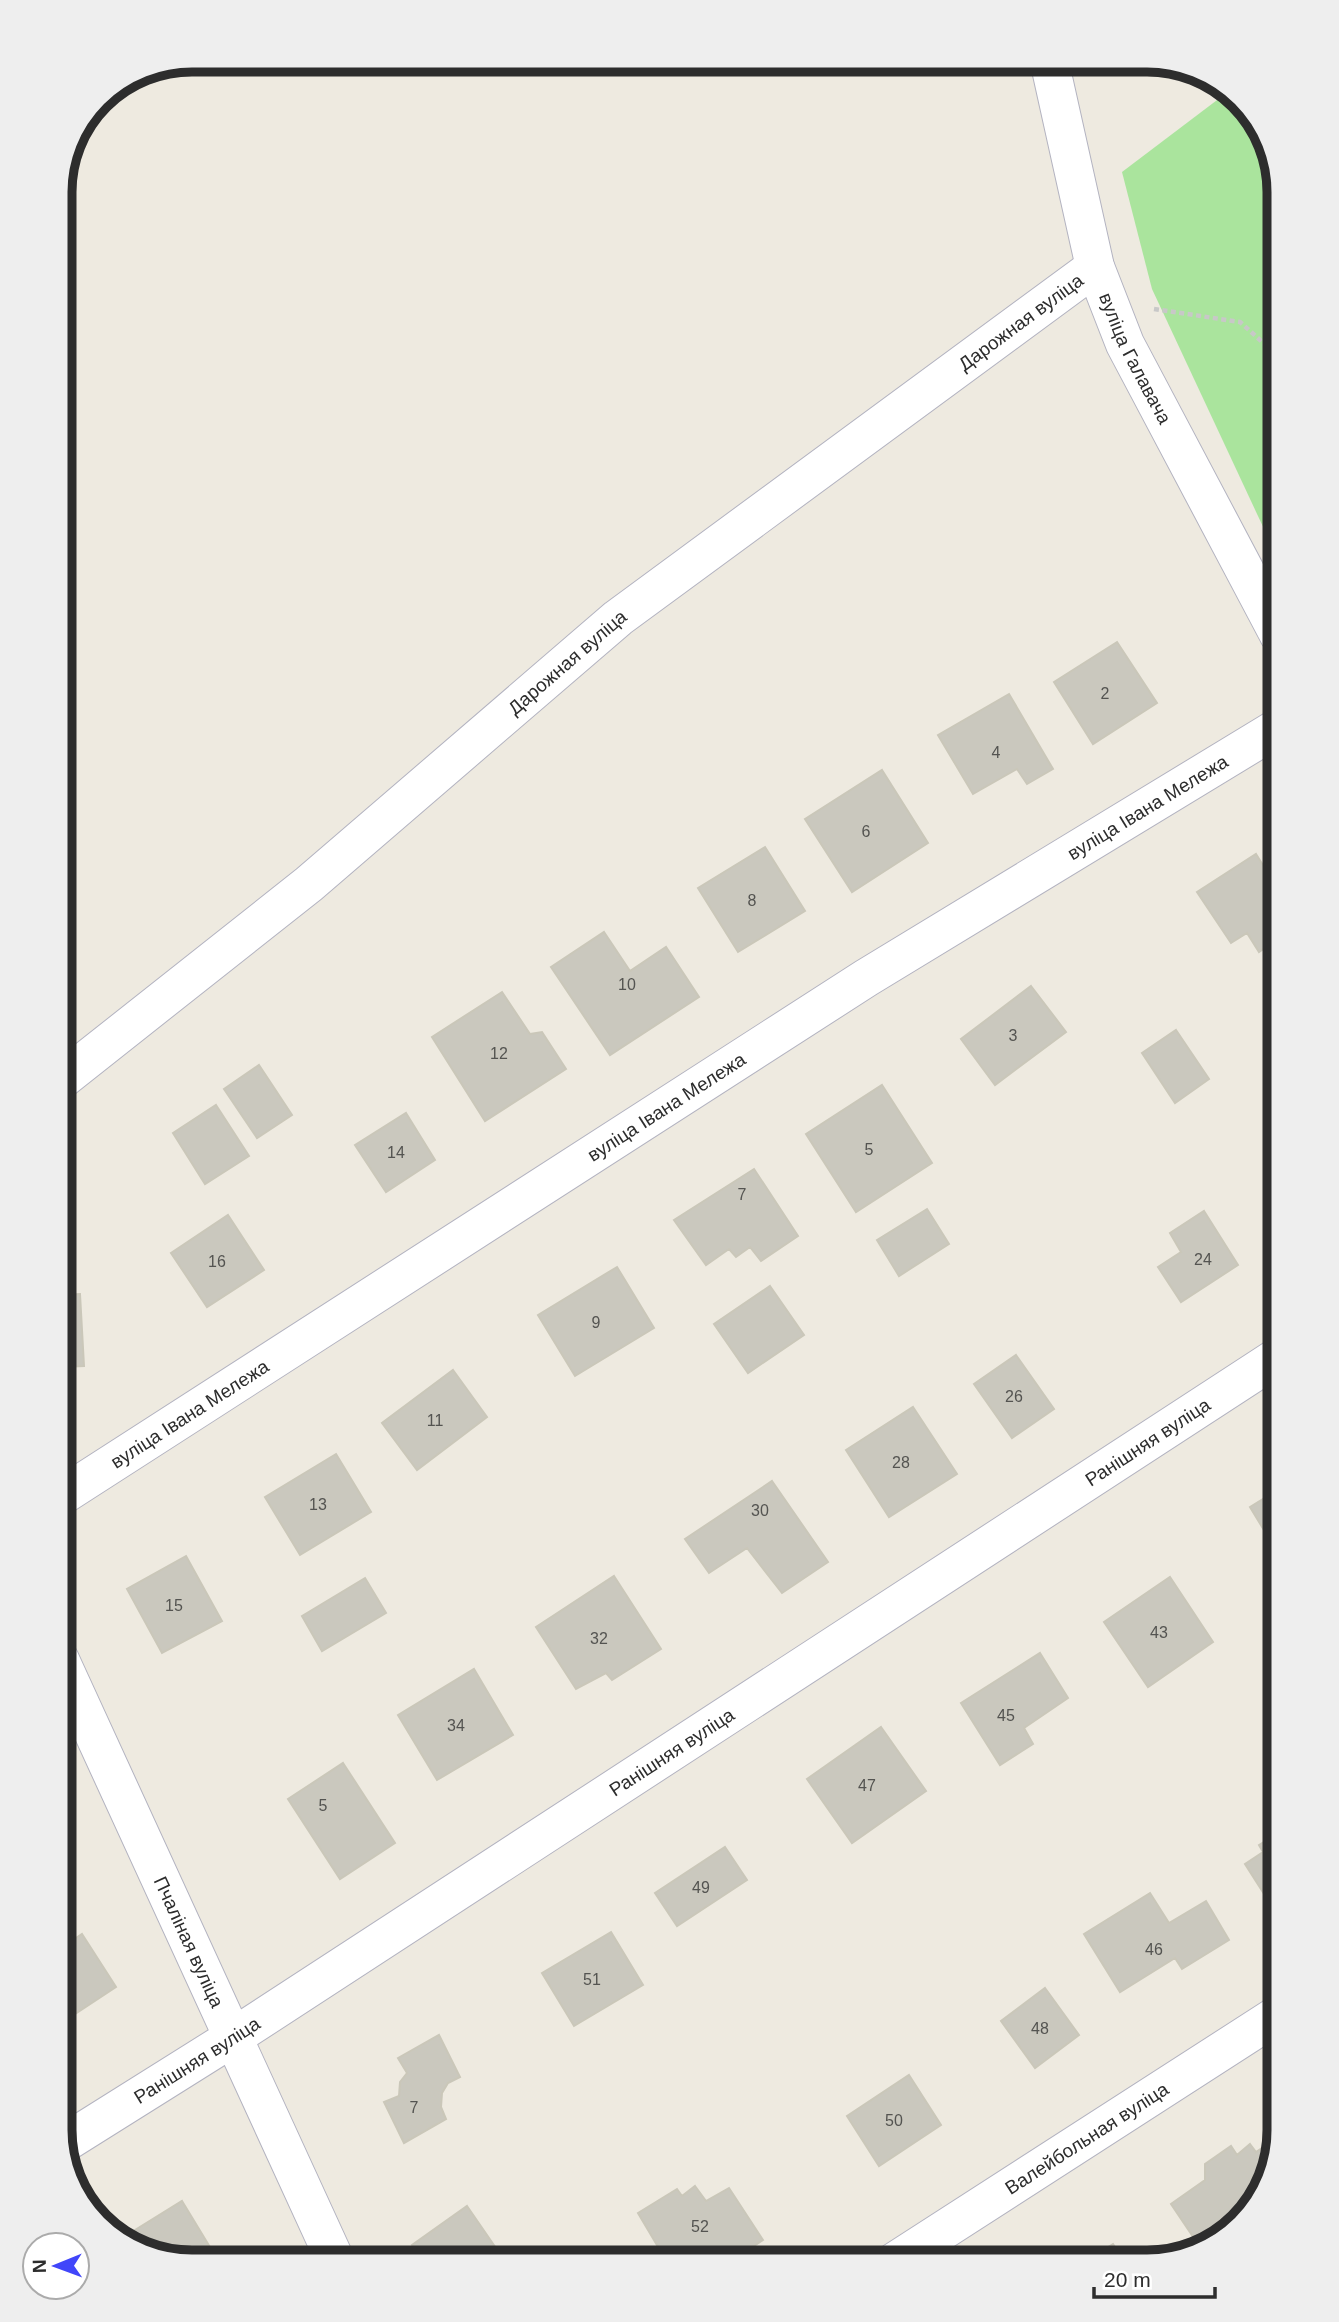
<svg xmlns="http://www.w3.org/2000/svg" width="1339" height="2322" font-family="Helvetica,sans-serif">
<rect width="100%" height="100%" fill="#eeeae0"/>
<path fill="#aae49d" d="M1229 91 1266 133 1279 191V561L1152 289 1122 172Z"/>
<path fill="#cac8be" stroke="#cac7b9" stroke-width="2" d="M1117 642 1157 703 1093 744 1054 682Z
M1009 694 1053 769 1027 784 1017 769 973 794 938 735Z
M882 770 928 843 852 892 805 819Z
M765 847 805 911 738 952 698 888Z
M1256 854 1276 886 1279 884V938L1259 952 1247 933 1231 943 1197 892Z
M604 932 630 971 666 947 699 997 610 1055 551 967Z
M1031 986 1066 1032 995 1085 961 1039Z
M502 992 530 1034 542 1032 566 1069 485 1121 432 1037Z
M1279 998V1021L1269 1005Z
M1176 1030 1209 1079 1175 1103 1142 1053Z
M259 1065 292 1115 257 1138 224 1089Z
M882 1085 932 1163 856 1212 806 1134Z
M216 1105 249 1156 205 1184 173 1133Z
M406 1113 435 1160 386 1192 355 1145Z
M754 1169 798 1236 761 1261 750 1247 736 1257 729 1249 706 1265 674 1220Z
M927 1209 949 1244 899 1276 877 1240Z
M1204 1211 1238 1265 1181 1302 1158 1267 1181 1252 1170 1233Z
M228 1215 264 1270 207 1307 171 1253Z
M617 1267 654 1328 575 1376 538 1315Z
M770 1286 804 1335 748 1373 714 1324Z
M80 1294 84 1366 60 1367V1295Z
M1016 1355 1054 1409 1012 1438 974 1384Z
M453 1370 487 1417 417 1470 382 1423Z
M913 1407 957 1474 889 1517 846 1450Z
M336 1454 371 1512 300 1555 265 1497Z
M772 1481 828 1562 782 1593 747 1548 709 1573 685 1539Z
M1279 1489V1555L1250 1507Z
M186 1556 222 1621 162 1653 127 1589Z
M614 1576 661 1649 612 1680 606 1673 576 1689 536 1627Z
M1170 1577 1213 1642 1148 1687 1104 1622Z
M365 1578 386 1613 322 1651 302 1616Z
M1040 1653 1068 1698 1024 1728 1033 1744 1000 1765 961 1703Z
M474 1669 513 1735 437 1780 398 1715Z
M881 1727 926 1791 852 1843 807 1779Z
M343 1763 395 1843 340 1879 288 1799Z
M1279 1822V1904L1273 1908 1245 1864 1263 1852 1259 1845 1275 1835 1270 1828Z
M725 1847 747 1880 677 1926 655 1893Z
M1150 1893 1169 1923 1206 1901 1229 1940 1182 1969 1175 1958 1120 1992 1084 1934Z
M611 1932 643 1985 574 2026 542 1973Z
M82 1934 116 1987 60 2024V1949Z
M1045 1988 1079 2035 1035 2068 1001 2021Z
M439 2035 460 2077 448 2083 442 2093 441 2107 446 2119 404 2143 384 2102 399 2096 400 2082 407 2073 398 2058Z
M909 2075 941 2125 879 2166 847 2116Z
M1250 2144 1256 2152 1268 2144 1273 2152 1258 2204 1202 2250 1171 2204 1205 2180V2164L1231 2146 1237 2155Z
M695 2186 706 2201 729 2188 763 2240 742 2254 746 2262H667L638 2213 677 2189 682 2196Z
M182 2201 219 2262H183L134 2245 127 2235Z
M467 2206 500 2254 488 2262H424L412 2245Z
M1113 2244 1125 2262H1084Z"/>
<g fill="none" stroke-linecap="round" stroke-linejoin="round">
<g stroke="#b3b3c0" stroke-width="40">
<g id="minor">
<path id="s1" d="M1049 60 1095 267 1125 344 1279 635"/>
<path id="s2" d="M60 1081 309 884 618 618 1095 267"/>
<path id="s3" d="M60 1497 866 978 1279 727"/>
<path id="s4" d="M60 1660 336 2262"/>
<path id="s5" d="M63 2144 232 2038 1279 1356"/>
<path id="s6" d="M894 2262 1279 2014"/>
</g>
</g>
<path stroke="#c8c8c8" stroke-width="4.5" stroke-dasharray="5 3.5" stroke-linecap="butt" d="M1154 309 1240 322 1279 357"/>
<use href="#minor" stroke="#fff" stroke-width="38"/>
</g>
<g text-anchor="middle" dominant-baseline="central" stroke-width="7" stroke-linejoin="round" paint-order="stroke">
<g font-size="16" fill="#545451">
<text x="1105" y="693">2</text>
<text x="996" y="752">4</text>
<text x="866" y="831">6</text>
<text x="752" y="900">8</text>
<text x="627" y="984">10</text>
<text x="1013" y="1035">3</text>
<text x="499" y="1053">12</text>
<text x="869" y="1149">5</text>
<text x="396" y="1152">14</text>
<text x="742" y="1194">7</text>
<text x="1203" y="1259">24</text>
<text x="217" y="1261">16</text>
<text x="596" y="1322">9</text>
<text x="1014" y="1396">26</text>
<text x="435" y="1420">11</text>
<text x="901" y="1462">28</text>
<text x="318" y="1504">13</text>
<text x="760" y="1510">30</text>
<text x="174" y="1605">15</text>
<text x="1159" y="1632">43</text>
<text x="599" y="1638">32</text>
<text x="1006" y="1715">45</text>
<text x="456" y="1725">34</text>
<text x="867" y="1785">47</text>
<text x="323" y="1805">5</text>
<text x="701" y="1887">49</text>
<text x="1154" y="1949">46</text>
<text x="592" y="1979">51</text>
<text x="1040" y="2028">48</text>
<text x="414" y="2107">7</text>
<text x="894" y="2120">50</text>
<text x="700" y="2226">52</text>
</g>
<g font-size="19" fill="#2d2d2d" stroke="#fff">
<text stroke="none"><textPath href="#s2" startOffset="1225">Дарожная вуліца</textPath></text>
<text stroke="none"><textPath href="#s1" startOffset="312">вуліца Галавача</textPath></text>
<text stroke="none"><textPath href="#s2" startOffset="658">Дарожная вуліца</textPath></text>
<text stroke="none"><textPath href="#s3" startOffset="1288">вуліца Івана Мележа</textPath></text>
<text stroke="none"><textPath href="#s3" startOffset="721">вуліца Івана Мележа</textPath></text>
<text stroke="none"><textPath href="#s3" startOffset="154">вуліца Івана Мележа</textPath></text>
<text stroke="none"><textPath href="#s5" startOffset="1292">Ранішняя вуліца</textPath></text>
<text stroke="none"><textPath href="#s5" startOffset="724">Ранішняя вуліца</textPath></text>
<text stroke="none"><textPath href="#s4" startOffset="310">Пчаліная вуліца</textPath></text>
<text stroke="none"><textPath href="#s5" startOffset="158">Ранішняя вуліца</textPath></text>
<text stroke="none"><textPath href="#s6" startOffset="229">Валейбольная вуліца</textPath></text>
</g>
</g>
<path d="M0 0H1339V2322H0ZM192 72H1147A120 120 0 0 1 1267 192V2130A120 120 0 0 1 1147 2250H192A120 120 0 0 1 72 2130V192A120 120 0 0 1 192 72Z" fill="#eee" fill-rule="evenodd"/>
<path fill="none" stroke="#2d2d2d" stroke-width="9" d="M192 72H1147A120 120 0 0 1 1267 192V2130A120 120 0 0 1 1147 2250H192A120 120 0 0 1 72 2130V192A120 120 0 0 1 192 72Z"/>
<g transform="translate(56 2266) rotate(269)"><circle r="33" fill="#ffffff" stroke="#ababab" stroke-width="2"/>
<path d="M0-5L12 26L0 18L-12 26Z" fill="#4146fa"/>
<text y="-10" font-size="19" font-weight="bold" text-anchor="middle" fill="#2d2d2d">N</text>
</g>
<path d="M1094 2287v10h121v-10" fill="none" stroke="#2d2d2d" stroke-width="3.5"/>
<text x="1104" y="2287" font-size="21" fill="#2d2d2d" stroke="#ffffff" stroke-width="5" paint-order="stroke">20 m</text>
</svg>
